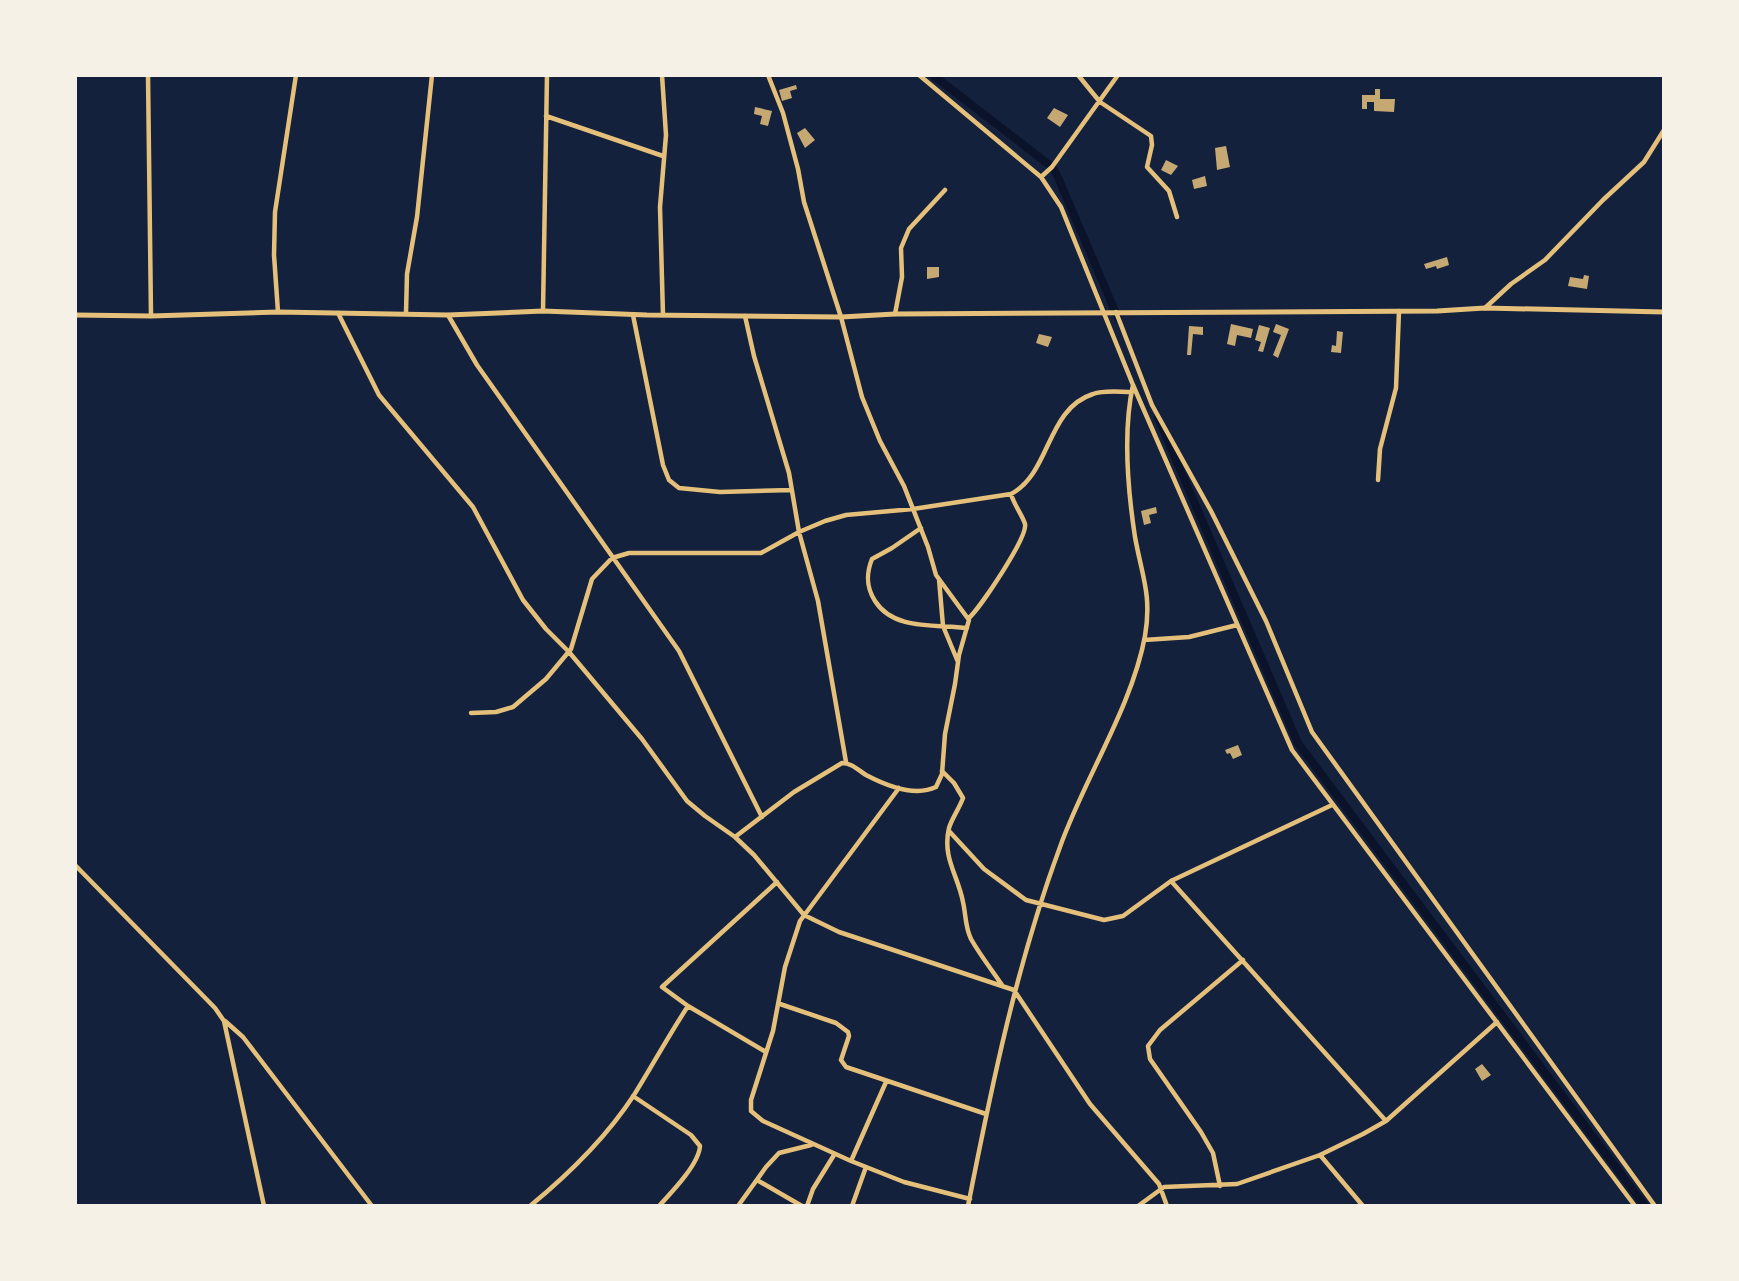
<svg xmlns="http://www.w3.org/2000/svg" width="1739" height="1281" font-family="'Varela Round',sans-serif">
<rect width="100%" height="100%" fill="#14213d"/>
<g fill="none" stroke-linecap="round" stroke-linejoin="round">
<path stroke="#0b132b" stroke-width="8" d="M933 75 1052 167 1057 175 1118 318
M1158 418 1298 743 1645 1206"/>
</g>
<path fill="#c6a872" d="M796 85 797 89 790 91 792 98 782 101 779 90Z
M1375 89H1380V99H1395L1394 112 1374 111V102H1367V109H1362V95H1375Z
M755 107 772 111 768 126 760 124 762 116 754 114Z
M1054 108 1068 115 1060 127 1047 118Z
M805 128 815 140 805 148 797 133Z
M1226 146 1230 167 1217 170 1215 148Z
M1166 160 1178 166 1171 175 1161 170Z
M1205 176 1207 186 1194 189 1192 180Z
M1447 257 1449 265 1437 269 1436 266 1426 269 1424 264Z
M927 267H939V277L927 279Z
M1584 275 1589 276 1587 289 1568 286 1570 277 1583 279Z
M1231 324 1253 329 1251 338 1237 335 1235 346 1227 344Z
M1276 324 1289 329 1278 358 1273 355 1281 335 1273 332Z
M1259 325 1270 328 1263 352 1258 351 1261 342 1255 340Z
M1189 326 1203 327V335L1193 334 1191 355H1187Z
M1337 331 1343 332 1341 353 1331 352 1332 345 1336 346Z
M1039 334 1052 337 1048 347 1036 343Z
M1156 507 1157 513 1149 515 1151 523 1144 525 1141 511Z
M1238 745 1242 755 1233 759 1230 753 1227 754 1225 750Z
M1482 1064 1491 1075 1482 1081 1475 1069Z"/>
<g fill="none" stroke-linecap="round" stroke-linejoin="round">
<path stroke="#e5c07b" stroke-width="4.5" d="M148 75 151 316
M662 75 666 135 660 207 663 315
M919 75 1041 177 1061 207 1133 385 1292 750 1635 1206
M1078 75 1100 102 1151 136 1152 145 1147 167 1169 191 1177 217
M546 116 663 156
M1041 177 1052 167 1118 75
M1485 308 1511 284 1545 260 1603 200 1644 162 1664 130
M543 311 547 75
M278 312 274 255 275 212 296 75
M1116 312 1152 405 1211 511 1266 621 1312 732 1655 1206
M338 313 379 395 473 507 523 600 546 629 569 652 642 739 687 801 705 816 735 837 754 855 804 915 839 932 1014 990 1090 1104 1159 1184 1167 1206
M406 313 407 274 417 217 432 75
M895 314 902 277 901 248 909 229 945 190
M448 315 477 365 679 651 762 817
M633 315 663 465 669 480 679 488 720 492 792 490
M745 316 754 356 789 473 799 532 818 601 846 762
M1378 480 1380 449 1396 388 1399 311
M921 528 892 548 872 559C866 574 866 587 875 601 894 631 936 624 967 628
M939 579 943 626 958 662
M969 618C980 608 1028 537 1025 524 1023 516 1014 505 1011 494
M1144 640 1189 637 1237 625
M471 713 496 712 513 707 546 679 571 649 592 579 612 558 629 553H761L799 532 825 521 846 515 913 509 1011 494C1051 473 1046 409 1093 394 1104 390 1119 392 1131 392
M942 771 954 783 963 798C959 809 952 818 949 828 942 858 958 875 963 902 966 915 965 927 971 939 980 955 992 970 1002 985
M899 788 800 921 785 967 773 1031 751 1100V1111L763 1121 851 1161 904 1182 970 1199
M949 831 984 869 1026 900 1104 920 1123 916 1171 881 1332 805
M735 837 794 792 842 763C852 763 858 770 866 775 885 785 915 797 936 787L942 774 945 734 955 684 959 655 969 620 936 575 928 547 904 486 880 441 862 397 841 317 804 202 798 169 783 113 768 75
M75 865 215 1008 224 1021 264 1206
M1171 881 1386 1121
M780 1004 836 1023 848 1032 849 1036 841 1060 846 1067 986 1114
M225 1021 243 1037 372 1206
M766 1052 688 1006 662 987 777 882
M633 1096 691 1135 700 1146C699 1164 672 1192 659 1206
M1320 1155 1363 1206
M851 1161 886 1082
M757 1180 802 1206
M1220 1186 1213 1153 1201 1132 1150 1059 1148 1046 1160 1030 1243 960
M530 1206C569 1174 606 1138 634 1095 652 1066 669 1035 688 1006
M738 1206 766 1167 779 1153 811 1145
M807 1206 813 1189 834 1155
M852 1206 866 1167
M968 1206C992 1084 1017 963 1060 847 1084 779 1132 707 1145 636 1152 595 1142 576 1135 537 1128 491 1123 430 1133 385
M1138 1206 1164 1187 1237 1184 1320 1155 1363 1134 1386 1121 1497 1022"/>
<path stroke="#e5c07b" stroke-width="5" d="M75 315 151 316 278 312 448 315 543 311 647 315 841 317 895 314 1437 311 1485 308 1664 312"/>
</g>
<rect width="1739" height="1281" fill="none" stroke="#f6f1e7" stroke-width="154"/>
</svg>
